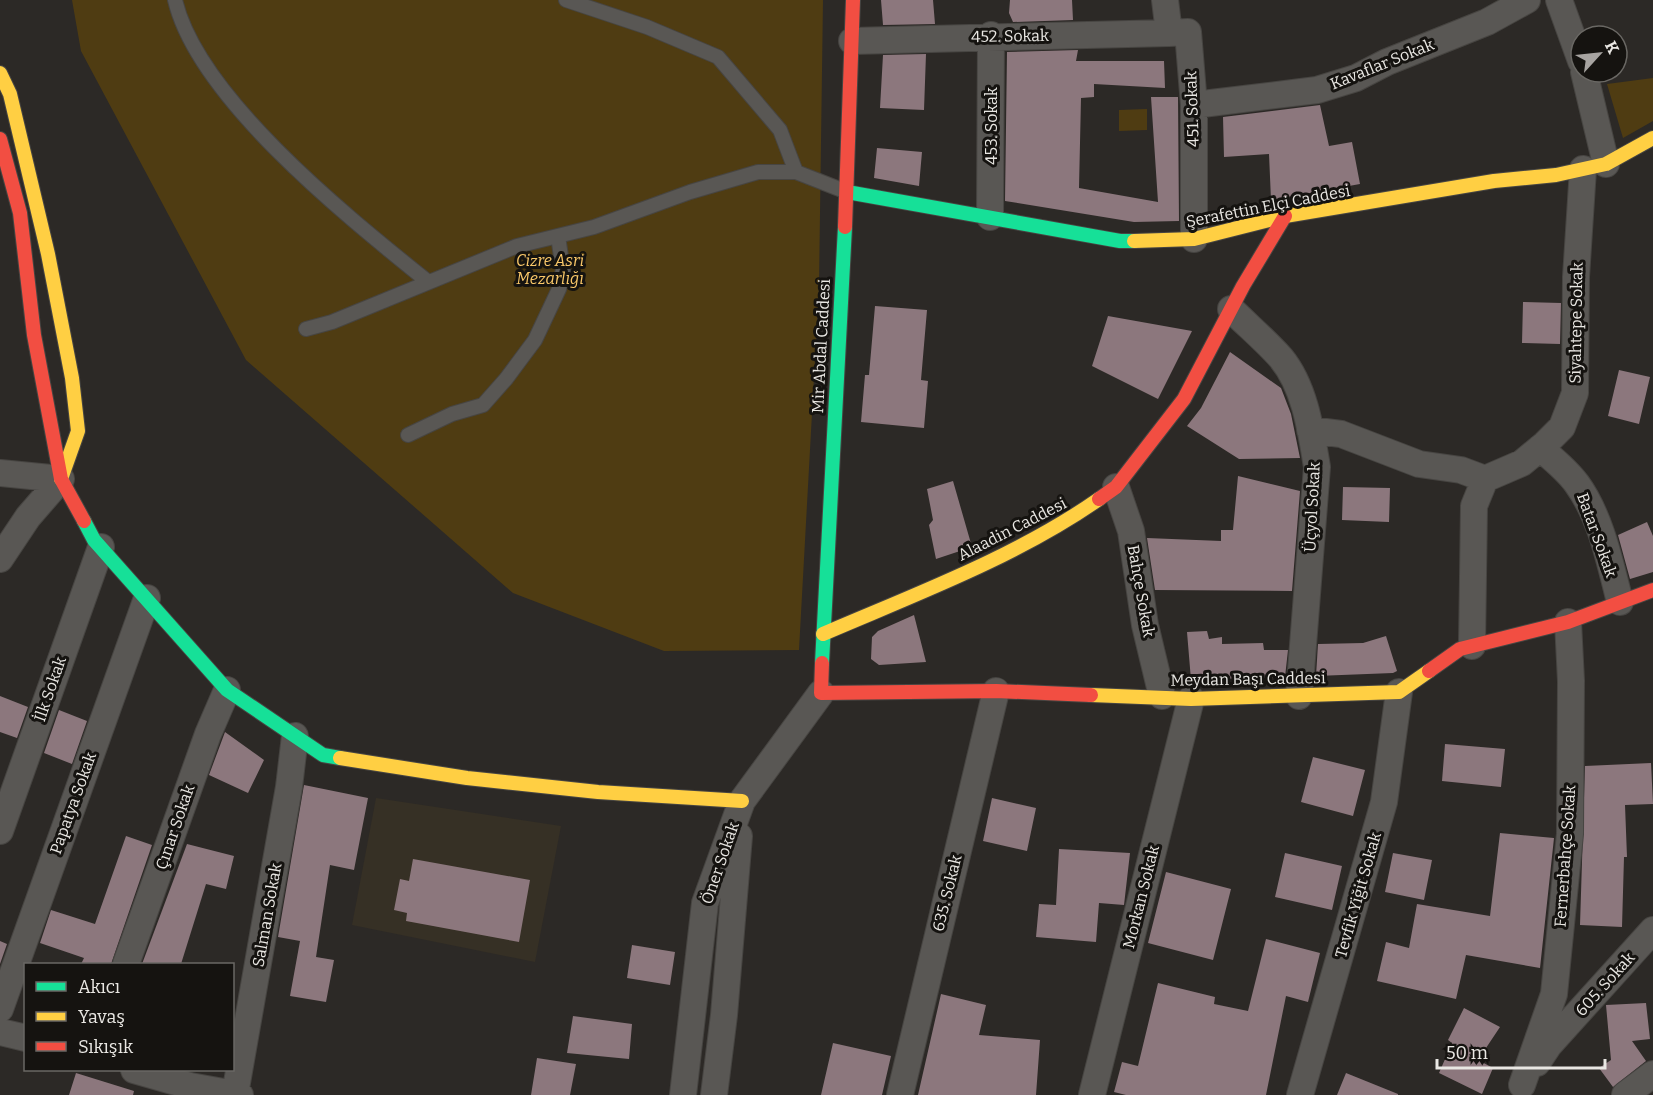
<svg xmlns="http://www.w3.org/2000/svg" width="1653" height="1095" font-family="Bitter,serif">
<rect width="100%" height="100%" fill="#2c2926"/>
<path fill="#363025" d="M376 798 561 826 535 962 352 925Z"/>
<path fill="#4f3c12" d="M72 0H823L819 286 799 650 664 651 513 593 246 360 81 51Z
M1653 78V121L1623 138 1607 84Z
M1147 109V130L1119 131V110Z"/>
<path fill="#8c777d" d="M881 0H933L935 24 883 25Z
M1010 0H1072L1073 20 1013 22 1009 13Z
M1078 50 1076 61H1164L1165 88 1094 84V97L1081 98 1079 188 1158 202 1151 97H1178L1179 221 1134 222 1005 201 1007 52Z
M926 54 924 110 880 108 883 55Z
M1320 105 1329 146 1352 142 1360 184 1271 200 1269 154 1224 157 1223 117Z
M877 148 922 152 919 186 874 178Z
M1523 302 1561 303 1560 344 1522 343Z
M875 306 927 310 921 380 928 381 924 428 861 422 865 375H869Z
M1108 316 1192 331 1158 399 1092 366Z
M1230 352 1281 388 1291 414 1300 458 1239 459 1187 426 1201 408Z
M1619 370 1650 377 1639 424 1608 416Z
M1238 476 1300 491 1292 591 1155 590 1147 538 1221 541V530H1233Z
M953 481 972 547 936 559 929 525 933 520 927 489Z
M1343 487 1390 488 1389 522 1342 520Z
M1647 522 1653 536V572L1630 579 1618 535Z
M914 615 926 662 879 665 871 659 872 637 878 631Z
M1207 631 1209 639 1222 637V644L1263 643 1264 650H1288L1285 677 1191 680 1187 632Z
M1386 636 1397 671 1393 673 1316 676 1318 644 1363 643Z
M0 696 28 707 17 738 0 732Z
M59 710 87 721 72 764 44 753Z
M225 732 264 760 248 793 209 775Z
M1445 744 1505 749 1501 787 1442 781Z
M1313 757 1365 770 1353 816 1301 802Z
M1651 763 1653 804 1625 805 1627 857H1624L1622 927 1580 925 1585 766Z
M304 785 368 798 354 870 330 865 316 957 334 960 326 1002 290 996 300 941 278 937Z
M992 798 1036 808 1027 851 983 841Z
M1500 833 1554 838 1540 968 1466 955 1456 999 1377 981 1386 942 1409 948 1417 904 1490 916Z
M126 836 152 845 111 964H81L84 958 40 943 51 910 95 924Z
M187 844 234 856 226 889 206 884 181 964H142Z
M1059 849 1130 853 1124 905 1099 903 1096 942 1036 937 1039 904 1056 905Z
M1285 853 1342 866 1332 910 1275 897Z
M1393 853 1432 860 1424 900 1385 892Z
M413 859 530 880 519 942 406 921 407 913 394 910 400 879 409 881Z
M1166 872 1231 889 1213 960 1148 943Z
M1266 939 1320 953 1308 1002 1286 996 1266 1095H1126L1114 1092 1122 1062 1138 1066 1158 983 1215 997 1214 1004 1248 1011Z
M0 941 7 944 0 964Z
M632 945 675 952 670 985 627 978Z
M941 994 986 1005 979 1035 1040 1040 1036 1095H918Z
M1646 1003 1650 1039 1632 1041 1646 1061 1613 1087 1599 1068 1611 1060 1606 1005Z
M1464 1008 1500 1027 1478 1060 1493 1068 1482 1094 1439 1073 1452 1043 1448 1040Z
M573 1016 632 1024 629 1059 567 1053Z
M833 1043 891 1056 882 1095H821Z
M537 1058 576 1064 570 1095H531Z
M76 1073 134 1091 133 1095H69Z
M1346 1073 1398 1094V1095H1337Z"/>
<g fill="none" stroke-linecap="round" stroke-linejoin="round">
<g stroke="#474542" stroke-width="16">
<path id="lane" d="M175 0C198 98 349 218 427 281
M566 0 647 27 718 57 780 130 796 172
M306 329 332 322 517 246 594 227 690 192 758 172H796L847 192
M408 435 452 414 483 405 506 379 535 340 559 289 563 270 558 236"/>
</g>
<g stroke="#474542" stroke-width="28">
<path id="street" d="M1165 0 1169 33 1188 32 1194 105V239
M1559 0 1581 61
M852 41 1169 33
M1584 72 1606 164
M1194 105 1317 90 1356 78 1387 62 1487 22 1527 0
M990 217 991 35
M1231 309C1247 325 1266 341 1281 358 1305 387 1311 431 1317 467L1299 696
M1310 430 1341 434 1419 464 1461 470 1485 479
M1540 448C1553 459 1567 470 1577 484 1601 517 1610 563 1620 602
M0 473 61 479
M1116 487 1131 531 1145 625 1162 696
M0 559 28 517 61 479
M1472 646 1474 506 1485 479 1522 463 1545 444 1562 427 1575 393 1576 277 1583 169
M0 831 101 547
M126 964 208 734 227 690
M0 1009 147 598
M0 1032 26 1038
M1537 1063 1549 1045 1653 930
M134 1070 190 1086 240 1095
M1522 1085 1554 994 1570 834 1571 681 1568 622
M235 1094 289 787 295 736
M683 1095 705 903 742 801 821 693
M714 1095 724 1015 739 836
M900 1095 996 691
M1092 1095 1191 699
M1300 1095 1384 802 1399 692
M1625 1095 1653 1074"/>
</g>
<g stroke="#474542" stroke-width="16">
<path id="fast" d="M847 192 1120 241H1134
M84 521 94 540 227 690 323 755 340 758
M822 663 845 227"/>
</g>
<g stroke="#474542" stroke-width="16">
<path id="slow" d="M0 73 10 94 48 254 72 378 78 431 61 479
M1134 241 1194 239 1285 216 1494 181 1556 175 1606 164 1653 138
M823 634C916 594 1016 557 1099 499
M1091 695 1191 699 1399 692 1429 671
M340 758 467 778 598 792 742 801"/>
</g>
<g stroke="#474542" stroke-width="16">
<path id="jam" d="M0 139 20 213 34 335 61 479 84 521
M845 227 853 0
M1099 499 1116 487 1184 399 1243 286 1285 216
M822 663 821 693 996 691 1091 695
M1429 671 1460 649 1568 622 1653 590"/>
</g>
<use href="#lane" stroke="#595754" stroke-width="14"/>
<use href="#street" stroke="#595754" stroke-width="26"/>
<use href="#fast" stroke="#16e098" stroke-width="14"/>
<use href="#slow" stroke="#ffcf43" stroke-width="14"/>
<use href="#jam" stroke="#f24e42" stroke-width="14"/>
</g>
<g text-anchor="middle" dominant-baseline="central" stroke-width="6" stroke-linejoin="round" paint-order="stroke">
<g font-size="16" fill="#e9e7e3" stroke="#151310">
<text transform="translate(1010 36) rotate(-1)">452. Sokak</text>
<text transform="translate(1382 64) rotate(-22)">Kavaflar Sokak</text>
<text transform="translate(1192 109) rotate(-92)">451. Sokak</text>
<text transform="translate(991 126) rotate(-90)">453. Sokak</text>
<text transform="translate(1268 206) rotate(-11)">Şerafettin Elçi Caddesi</text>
<text transform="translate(1576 323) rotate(-89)">Siyahtepe Sokak</text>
<text transform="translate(821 346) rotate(-87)">Mir Abdal Caddesi</text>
<text transform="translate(1312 507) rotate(-87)">Üçyol Sokak</text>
<text transform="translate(1012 529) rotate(-27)">Alaadin Caddesi</text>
<text transform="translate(1597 535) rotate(70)">Batar Sokak</text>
<text transform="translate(1141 591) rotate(80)">Bahçe Sokak</text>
<text transform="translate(1248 679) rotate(-1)">Meydan Başı Caddesi</text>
<text transform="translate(50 689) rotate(-71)">İlk Sokak</text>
<text transform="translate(73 803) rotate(-70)">Papatya Sokak</text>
<text transform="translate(175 827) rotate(-71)">Çınar Sokak</text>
<text transform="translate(1565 856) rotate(-86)">Fernerbahçe Sokak</text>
<text transform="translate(720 863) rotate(-71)">Öner Sokak</text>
<text transform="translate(947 893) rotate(-76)">635. Sokak</text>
<text transform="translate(1358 895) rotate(-74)">Tevfik Yiğit Sokak</text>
<text transform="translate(1141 897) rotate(-76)">Morkan Sokak</text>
<text transform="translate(267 915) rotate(-80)">Salman Sokak</text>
<text transform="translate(1605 984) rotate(-48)">605. Sokak</text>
</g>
<g font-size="16" font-style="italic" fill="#fac869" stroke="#151310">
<text x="550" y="260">Cizre Asri<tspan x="550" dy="18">Mezarlığı</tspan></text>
</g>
</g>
<rect x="24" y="963" width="210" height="108" fill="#151310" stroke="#6a6864" stroke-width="1.5"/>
<rect x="36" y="982" width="30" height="9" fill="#16e098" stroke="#6a6864" stroke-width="1.5"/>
<text x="78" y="993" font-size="18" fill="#e9e7e3">Akıcı</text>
<rect x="36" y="1012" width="30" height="9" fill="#ffcf43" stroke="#6a6864" stroke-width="1.5"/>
<text x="78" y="1023" font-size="18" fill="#e9e7e3">Yavaş</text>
<rect x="36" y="1042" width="30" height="9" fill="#f24e42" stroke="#6a6864" stroke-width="1.5"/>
<text x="78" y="1053" font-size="18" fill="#e9e7e3">Sıkışık</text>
<g transform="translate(1599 54) rotate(63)"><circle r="28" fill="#151310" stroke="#6a6864" stroke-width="1.5"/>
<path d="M0-4.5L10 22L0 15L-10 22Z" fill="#a7a4a1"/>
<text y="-9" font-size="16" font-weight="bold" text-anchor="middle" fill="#e9e7e3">K</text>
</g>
<path d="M1437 1059v9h168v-9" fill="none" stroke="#e9e7e3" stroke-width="3"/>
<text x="1446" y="1059" font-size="18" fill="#e9e7e3" stroke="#151310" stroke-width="4.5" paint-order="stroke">50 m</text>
</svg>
